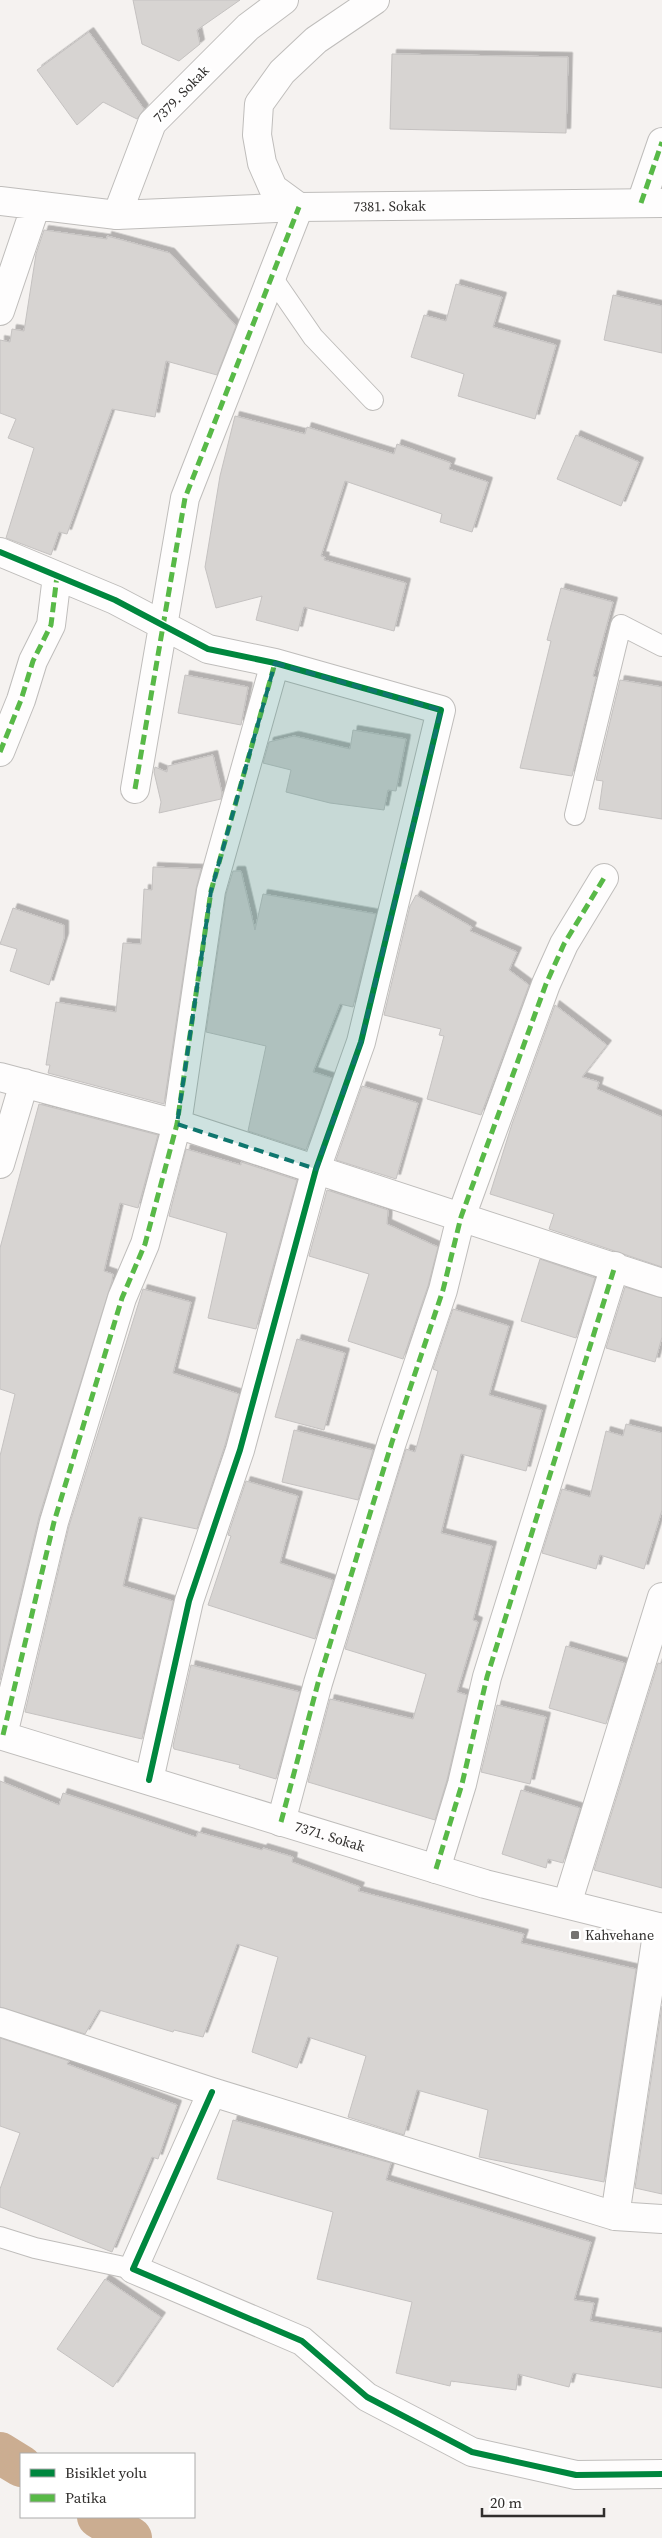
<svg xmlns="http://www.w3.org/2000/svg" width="662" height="2538" font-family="'Source Serif 4',serif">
<defs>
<filter id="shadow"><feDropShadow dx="4.5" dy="-4.5" stdDeviation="0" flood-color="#0004"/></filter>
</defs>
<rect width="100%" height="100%" fill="#f5f2f0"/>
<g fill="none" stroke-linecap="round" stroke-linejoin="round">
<path stroke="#cbad91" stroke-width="42" d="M0 2453 21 2466
M98 2517 131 2538"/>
</g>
<path fill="#d7d4d2" stroke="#c5c2c1" filter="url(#shadow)" d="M133 0H240L197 30 200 44 179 61 142 44Z
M89 32 144 109 137 119 103 102 77 125 37 70Z
M392 54 568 57 566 133 390 129Z
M44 230 107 239V236L170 253 236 326 217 375 166 361 155 417 112 409 67 534 59 532 51 555 6 538 34 448 8 438 16 419 0 413V340L10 342 12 329 24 331 36 254Z
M456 284 502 297 493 327 556 345 535 419 458 396 464 374 411 357 424 315 446 321Z
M613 295 662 306V353L604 340Z
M235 416 305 434 307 427 394 454 397 444 451 463 449 469 488 482 472 532 440 522 442 514 345 481 321 556 325 557 324 560 406 583 394 631 304 607 298 631 256 620 262 596 216 608 205 567 220 476Z
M576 435 639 462 621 506 557 479Z
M561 588 613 602 593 676 596 677 572 776 520 768 551 641 547 640Z
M185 675 248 687 241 725 178 713Z
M620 680 662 687V819L599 809 603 781 596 780Z
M353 730 406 739 396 791 388 790 384 810 330 803 286 792 291 770 263 763 269 742 294 736 350 749Z
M213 755 222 793 221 799 159 813 161 802 154 772 155 767 167 772 168 766Z
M153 867 201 869 196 889 164 1104 48 1073 50 1065H46L56 1002 116 1012 123 943 141 944 144 889 152 890Z
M233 871H241L255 930 263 894 376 914 353 1007 340 1004 313 1072 332 1078 306 1150 248 1131 266 1046 206 1032 226 894Z
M416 895 472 927 470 931 517 952 509 970 529 985 481 1115 427 1099 444 1036 439 1035 441 1029 384 1015 410 906Z
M13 908 64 925V938L49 985 10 971 17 949 0 944Z
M555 1005 607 1045 582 1077 599 1082 597 1089 662 1117V1267L549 1229 554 1214 490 1194 512 1124Z
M362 1086 418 1103 396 1179 336 1160Z
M39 1104 158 1135 138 1208 120 1203 104 1271 113 1274 112 1281 39 1517 0 1680V1456L15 1394 0 1389V1248Z
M186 1149 241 1165V1162L297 1180 256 1329 208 1318 227 1233 169 1216Z
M327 1190 388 1210 387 1224 438 1247 428 1286 403 1359 348 1341 369 1274 309 1256Z
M540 1259 595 1278 576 1338 521 1321Z
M625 1287 662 1298V1337L655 1362 606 1348Z
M143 1289 191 1302 173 1373 239 1394 225 1445 197 1529 139 1517 123 1586 173 1601 142 1739 25 1712 69 1526Z
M453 1309 509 1326 489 1395 542 1410 526 1471 461 1454 441 1533 492 1546 473 1620 478 1622 457 1692 467 1695 447 1780 435 1820 308 1782 330 1699 413 1719 426 1674 345 1649 406 1449 415 1452 438 1371 433 1369Z
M297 1339 345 1353 324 1430 275 1417Z
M626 1424 662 1433V1510L644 1569 600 1555 596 1569 542 1553 562 1489 590 1497 606 1431 623 1436Z
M294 1430 373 1450 358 1500 282 1482Z
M246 1481 298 1496 280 1563 333 1580 315 1639 208 1605 231 1536 228 1535Z
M566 1646 625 1663 606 1724 549 1708Z
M658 1663 662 1664V1888L594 1870Z
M191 1665 300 1692 276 1779 239 1768 240 1765 174 1749 173 1746Z
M497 1705 546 1717 530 1784 481 1772Z
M0 1781 59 1805 63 1793 196 1837 198 1832 262 1850 263 1848 293 1857 292 1862 360 1887 358 1891 524 1934 521 1943 636 1969 604 2182 479 2157 488 2110 417 2090 404 2135 348 2117 366 2056 308 2037 297 2068 252 2052 278 1957 237 1944 203 2037 174 2030 173 2032 99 2010 85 2034 0 2007Z
M521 1790 580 1808 563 1863 548 1859 546 1868 502 1854Z
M662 2006V2194L635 2188Z
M0 2038 69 2061 67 2064 177 2105 158 2159 152 2157 112 2252 0 2207V2189L20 2133 0 2126Z
M233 2120 391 2163 386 2180 591 2242 574 2300 594 2303 590 2321 662 2333V2388L573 2373 569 2387 518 2374 516 2390 451 2381 450 2386 396 2373 412 2302 317 2279 333 2212 217 2179Z
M105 2279 161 2317 113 2387 57 2349Z"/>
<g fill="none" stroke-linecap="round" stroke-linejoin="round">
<g stroke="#bfbdbb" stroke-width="22">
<path id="service" d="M271 276 313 337 373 400
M575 815 621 625 662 646
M0 2237 35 2248 133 2269"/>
</g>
<g stroke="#bfbdbb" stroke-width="30">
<path id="minor" d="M0 201 117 215
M641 203 662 142
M0 311 36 205
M0 552 115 600 208 649 275 663 441 710 361 1042 316 1169 240 1450 189 1601 149 1780
M0 752 21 700 33 661 51 625 57 576
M135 789 185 498 299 207
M0 1077 177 1124 662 1283
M0 1164 24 1083
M3 1735 54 1522 122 1298 145 1244 177 1124 211 891 275 663
M281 1822 318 1683 392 1442 443 1290 461 1217 546 984 564 944 604 878
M436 1869 462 1784 487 1677 615 1266
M567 1904 662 1597
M0 2022 212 2092 615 2216 662 2219
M212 2092 133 2269 302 2341 367 2397 472 2452 576 2475 662 2474
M615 2216 658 1927"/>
</g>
<g stroke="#bfbdbb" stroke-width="30">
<g id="tertiary">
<path id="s1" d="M284 0 248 27 152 123 117 215 299 207 662 203"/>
<path d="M299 207 273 188 262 163 257 135 259 104 282 72 316 40 375 0"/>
<path id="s2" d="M0 1735 485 1884 662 1928"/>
</g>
</g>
<use href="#service" stroke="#fefdfd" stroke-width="20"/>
<use href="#minor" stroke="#fefdfd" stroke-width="28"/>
<use href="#tertiary" stroke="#fefdfd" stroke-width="28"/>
<path stroke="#58b947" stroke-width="5" stroke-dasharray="10 5" stroke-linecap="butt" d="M641 203 662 142
M0 752 21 700 33 661 51 625 57 576
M135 789 185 498 299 207
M3 1735 54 1522 122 1298 145 1244 177 1124 211 891 275 663
M281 1822 318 1683 392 1442 443 1290 461 1217 546 984 564 944 604 878
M436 1869 462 1784 487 1677 615 1266"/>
<g stroke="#fff" stroke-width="9">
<path id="cycleway" d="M0 552 115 600 208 649 275 663 441 710 361 1042 316 1169 240 1450 189 1601 149 1780
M212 2092 133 2269 302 2341 367 2397 472 2452 576 2475 662 2474"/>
</g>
<use href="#cycleway" stroke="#00873e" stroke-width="6"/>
</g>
<path fill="#0f766e" fill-opacity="0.2" stroke="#0f766e" stroke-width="4" stroke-dasharray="10 6" stroke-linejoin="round" d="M275 663 441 710 361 1042 316 1169 177 1124 211 891Z"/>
<rect fill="#757371" stroke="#fff" stroke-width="2" x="570" y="1930" width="10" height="10" rx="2.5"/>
<g text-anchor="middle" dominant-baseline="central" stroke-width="5" stroke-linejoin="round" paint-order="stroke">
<g font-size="14" fill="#302e2c" stroke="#fff">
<text transform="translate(181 94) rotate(-46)">7379. Sokak</text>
<text stroke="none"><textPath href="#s1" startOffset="552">7381. Sokak</textPath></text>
<text stroke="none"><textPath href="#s2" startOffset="345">7371. Sokak</textPath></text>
</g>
<g font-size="14" fill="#302e2c" stroke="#fff" text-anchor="start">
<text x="585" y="1935">Kahvehane</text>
</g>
</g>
<rect x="20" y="2453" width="175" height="65" fill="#ffffff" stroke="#acabab"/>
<rect x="30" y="2469" width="25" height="8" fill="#00873e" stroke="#acabab"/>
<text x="65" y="2478" font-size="15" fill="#302e2c">Bisiklet yolu</text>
<rect x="30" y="2494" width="25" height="8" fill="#58b947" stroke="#acabab"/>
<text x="65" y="2503" font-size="15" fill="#302e2c">Patika</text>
<path d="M482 2508v8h122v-8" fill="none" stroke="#302e2c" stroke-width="2.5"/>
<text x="490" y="2508" font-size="15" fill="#302e2c" stroke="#ffffff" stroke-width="4" paint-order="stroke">20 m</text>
</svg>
